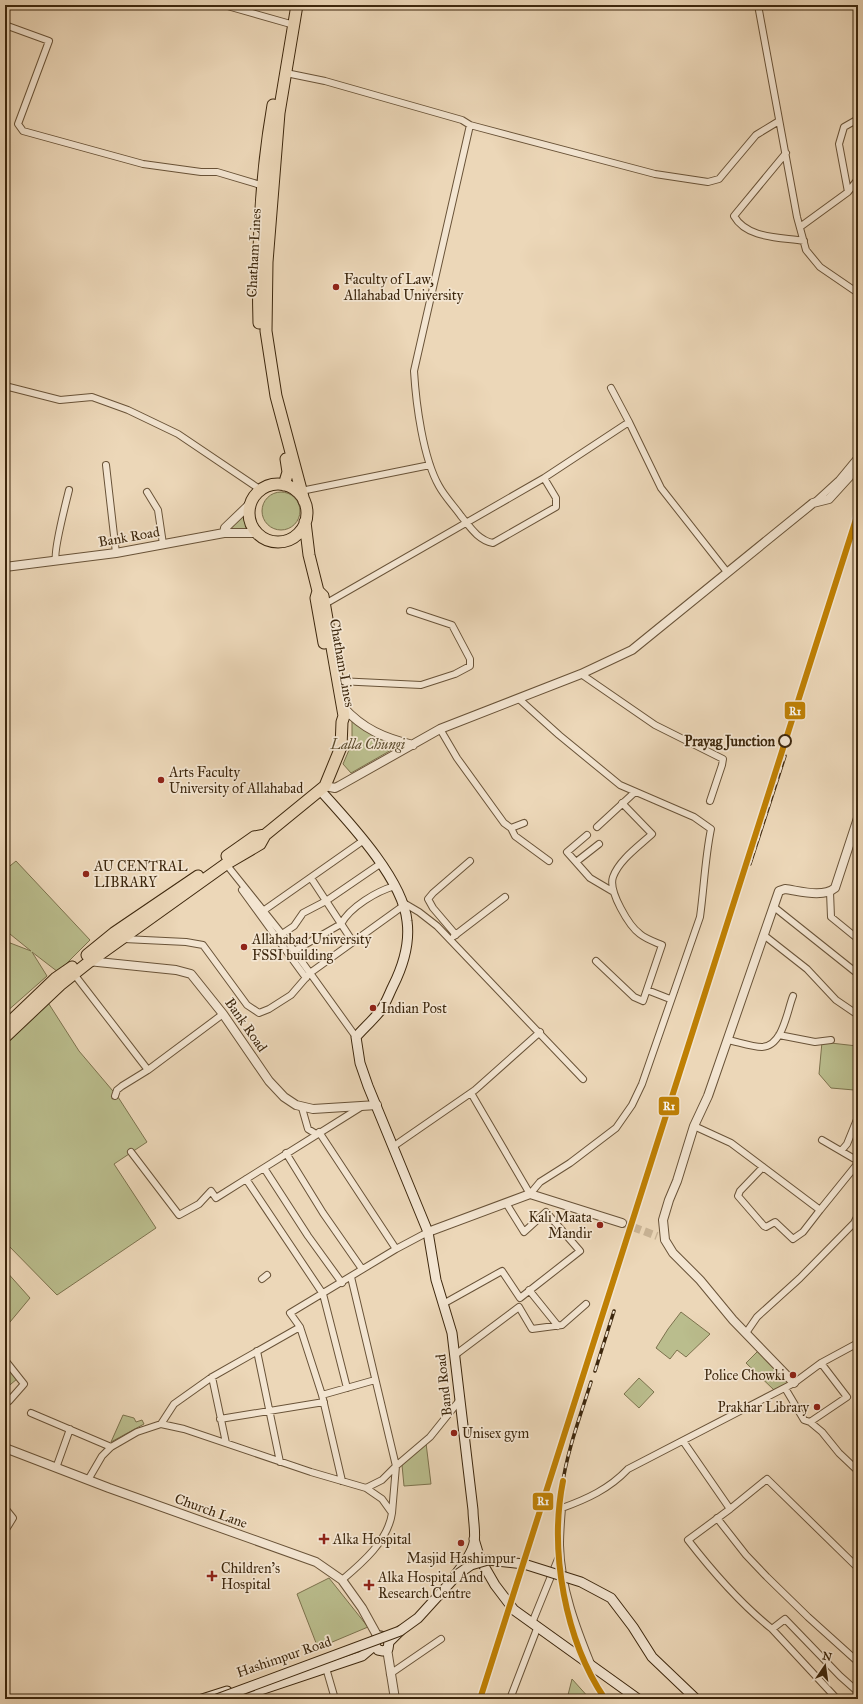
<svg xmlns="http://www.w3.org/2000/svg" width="863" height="1704" font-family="'IM FELL Great Primer',serif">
<rect width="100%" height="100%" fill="#ecd7b8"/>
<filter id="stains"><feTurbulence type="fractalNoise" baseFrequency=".005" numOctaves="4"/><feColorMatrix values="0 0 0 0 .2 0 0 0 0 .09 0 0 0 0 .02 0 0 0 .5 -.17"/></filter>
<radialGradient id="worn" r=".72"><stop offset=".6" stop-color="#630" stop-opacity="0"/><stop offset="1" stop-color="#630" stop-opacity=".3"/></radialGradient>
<path fill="#babd8d" stroke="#7c724d" d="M262 511a19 19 0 1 1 38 0a19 19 0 1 1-38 0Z
M247 512 250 528 229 533 227 530Z
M352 715 369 726 407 741 351 773 343 764 352 743Z
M16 861 90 940 58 972 32 952 47 976 5 1013V941L31 951 5 930V870Z
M47 1001 79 1051 118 1097 147 1142 114 1164 156 1228 57 1295 5 1242V1034Z
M822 1042 857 1046 854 1090 831 1088 819 1074Z
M5 1270 30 1298 5 1328Z
M681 1312 710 1334 686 1357 677 1350 670 1359 656 1348 668 1329Z
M759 1350 791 1382 775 1391 746 1363Z
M5 1364 17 1379 5 1389Z
M639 1378 654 1392 639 1408 624 1394Z
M123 1415 134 1418 136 1422 142 1420 144 1424 111 1442Z
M426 1443 431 1484 404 1486 402 1465Z
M329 1578 368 1627 318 1648 297 1594Z
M572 1679 590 1699H567Z"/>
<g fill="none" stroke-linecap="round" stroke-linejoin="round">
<path stroke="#c9b496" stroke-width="8" stroke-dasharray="8 4" stroke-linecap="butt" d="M622 1223 657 1236"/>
<g stroke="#695338" stroke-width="8">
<path id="minor" d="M224 5 294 25
M758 5 797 217 806 250 820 267 858 293
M5 25 49 41 18 124 23 131 143 164 201 172H217L264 186
M286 73 325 81 462 120 470 125 655 174 708 182 719 179 756 135 779 121
M470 125 414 371C416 404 423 458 439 486 445 497 454 506 461 516 470 527 478 540 493 543L556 507V498L544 478
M786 153 734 216C747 239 781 237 804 241
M848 192 858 179
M800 227 848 192 839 144 844 127 858 119
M5 386 60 400 92 397 128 410 178 434 261 490
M611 388 629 422
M106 465 116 553
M301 491 430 465
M147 492 158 510 163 544
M815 502 839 480 858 457
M56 560C53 553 66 502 69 490
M325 604 544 478 629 422 661 488 727 572
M581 674 655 725 723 759 722 765 710 801
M338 681 421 685 455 674 470 666V659L452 625 410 611
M440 729 457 758 504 823 511 828 524 823
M597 827 635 792
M511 828 515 836 549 861
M587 835 567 852 590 878 612 891
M576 862 599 844
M226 864 282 934 356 1037
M311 878 353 942
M242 890 306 978
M830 892 831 917 858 939
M402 902 419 912 437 926 583 1079
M774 907 858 974
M263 911 364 840
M282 934 294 926 303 913 326 901 380 864
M456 935 433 908 428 899 433 893 470 861
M454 936 505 897
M765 936 807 969 836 1000 858 1015
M124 939 186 942 203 945 247 1005 259 1013 269 1009 291 995 310 973 403 906
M294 951 341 924C350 907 377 891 395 886
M596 961 634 997 643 1001 662 945C655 942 646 939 640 934 629 926 608 891 613 877 619 860 639 846 652 834L622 803
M74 974 148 1070
M647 990 670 999
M779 1035 815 1042 831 1040
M728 1040C738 1042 752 1047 762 1047 783 1046 787 1011 793 996
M471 1093 530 1194 540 1182 570 1163 616 1128 632 1105 642 1084 700 917C704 888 705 858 711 829L694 817 620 785 559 735 519 699
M115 1096 117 1090 122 1086 148 1070 223 1014
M302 1108 308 1129 316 1134
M694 1126 731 1143 820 1210 858 1163
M319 1132 396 1249
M822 1140 858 1161
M394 1146 475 1090 540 1032
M841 1151 847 1144 858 1117
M131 1152 179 1215 199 1204 211 1191 216 1198 361 1107
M286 1153 323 1213 362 1269
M763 1167 740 1191 738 1196 764 1226 766 1227 775 1222 793 1239 803 1232 820 1210
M264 1168 308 1236 342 1283
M246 1179 323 1294 347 1388
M351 1277 396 1466 382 1480 366 1488
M262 1279 267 1275
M529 1290 558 1326
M443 1304 502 1271 520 1298 580 1251 546 1212 524 1232 506 1203
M746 1333 757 1317 800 1278 854 1223 858 1215
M257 1351 280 1462
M455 1355 519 1307 532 1329 562 1325 586 1304
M5 1360 24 1384 9 1401 5 1398
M212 1377 226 1443
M785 1388 804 1420 810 1422 822 1432 839 1453 858 1471
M322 1395 375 1380
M31 1413 111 1447
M220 1419 324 1402
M810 1422 847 1397 821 1363
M161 1424 174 1404 212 1377 300 1327
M683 1441 730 1509 688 1540C712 1571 742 1605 772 1629L785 1619 840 1676 858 1692
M56 1468 70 1429
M88 1480 102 1456 111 1447 137 1432 161 1424 184 1429 311 1472 366 1488 382 1499 392 1513C388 1541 362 1563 342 1580
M342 1481 322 1395 300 1327 290 1313 396 1249 428 1232
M5 1508 13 1518 5 1531
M730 1509 767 1479 858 1568
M392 1513 396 1466 430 1437 459 1401
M717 1518 746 1555 767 1577 808 1617 858 1662
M532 1623 558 1559
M772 1629 837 1699
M592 1666C576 1627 561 1587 560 1545 560 1533 561 1520 562 1508 587 1499 609 1489 628 1469L794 1383 821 1363 858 1343
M326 1668 335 1699
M390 1674 441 1639
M510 1699 538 1626"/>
</g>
<g stroke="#695338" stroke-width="10">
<path id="tertiary" d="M224 533 225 528 250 504
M5 567 116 553 224 533H257
M343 707C363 729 384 738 413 745
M325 786 335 788 339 786 440 729 581 674 632 650 813 503 829 499 849 477 858 461
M88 961 176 970 191 974 223 1014 269 1081 284 1097 296 1105 313 1109 377 1105
M428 1232 530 1194 622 1223
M794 1383 733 1320 700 1280 673 1253 665 1240 663 1220 669 1200 677 1181 694 1126 708 1096 779 891 785 889C800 891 823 898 835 888L858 818
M5 1448 109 1488 316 1562 342 1580 362 1608 378 1637
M387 1649 395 1699"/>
</g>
<g stroke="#3d270d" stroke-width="11">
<path id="secondary" d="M320 790C348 821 403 879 407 921 410 943 403 966 393 986 389 994 386 1003 381 1010 373 1020 364 1028 356 1037L360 1063 368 1086 428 1232 436 1280 452 1333 473 1510C473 1520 476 1533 474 1543 472 1554 463 1565 456 1574
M474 1539 480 1559 495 1585 514 1610 638 1699
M389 1642 401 1630
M202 1699 227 1691
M234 1699 362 1656 375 1645 376 1639 380 1636 385 1637 389 1642 388 1649 383 1651 378 1650 375 1645"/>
</g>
<g stroke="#3d270d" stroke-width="13">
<path id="trunk" d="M297 5 279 113 267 262 266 331 276 396 304 501
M259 323C257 252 261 174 273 105
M249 513a29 29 0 1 1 58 0a29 29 0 1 1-58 0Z
M284 485 288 472 286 459
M305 522 309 555 318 591 316 598 324 643
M227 856 254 837 265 835
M87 955 114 933 198 876
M10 1022 56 978 72 967
M5 1037 60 985 89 962 226 864 260 844 265 835 325 786 341 747 342 722 344 716 323 596 318 591"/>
</g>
<use href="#minor" stroke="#f3e5d1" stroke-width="6"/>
<use href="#tertiary" stroke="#f3e5d1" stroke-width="8"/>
<use href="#secondary" stroke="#f3e5d1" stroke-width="9"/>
<use href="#trunk" stroke="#ecd7b8" stroke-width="11"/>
<g stroke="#3d270d" stroke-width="3.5">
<path id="rail" d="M782 747 858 513
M750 864 785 756
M595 1371 614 1311
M591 1382C580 1417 567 1451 562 1487 551 1557 565 1640 605 1699
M480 1699 743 870"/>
</g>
<use href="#rail" stroke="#f3e5d1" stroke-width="2" stroke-dasharray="6" stroke-linecap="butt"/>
<g stroke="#3d270d" stroke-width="11" stroke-linecap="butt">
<path id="secondary-bridge" d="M217 1699 400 1631 418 1618 458 1574 471 1565 488 1560 524 1564 581 1582 611 1598 633 1627 652 1657 696 1699"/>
</g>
<use href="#secondary-bridge" stroke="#f3e5d1" stroke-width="9"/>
<g stroke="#f3e5d1" stroke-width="9">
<path id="rail-1" d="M563 1481C549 1551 565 1640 605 1699
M480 1699 858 513"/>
</g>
<use href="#rail-1" stroke="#bf8004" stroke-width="6"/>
</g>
<g fill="#8f2418" stroke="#f3e5d1" stroke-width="1.5">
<circle cx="336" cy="287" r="4"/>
<circle cx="161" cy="780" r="4"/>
<circle cx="86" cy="874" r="4"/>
<circle cx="244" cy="947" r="4"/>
<circle cx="373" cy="1008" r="4"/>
<circle cx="600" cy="1225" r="4"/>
<circle cx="793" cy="1375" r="4"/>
<circle cx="817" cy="1407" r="4"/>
<circle cx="454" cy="1433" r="4"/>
<path d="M322 1533h4v4h4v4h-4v4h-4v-4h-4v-4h4z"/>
<circle cx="461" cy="1543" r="4"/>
<path d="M210 1570h4v4h4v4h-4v4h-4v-4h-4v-4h4z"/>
<path d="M367 1579h4v4h4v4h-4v4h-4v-4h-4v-4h4z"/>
</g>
<circle fill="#f3e5d1" stroke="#3d270d" stroke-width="2" cx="785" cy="741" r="6"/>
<g text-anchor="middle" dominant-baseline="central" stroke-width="3.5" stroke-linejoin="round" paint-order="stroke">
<g font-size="14" fill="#3d270d" stroke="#f3e5d1">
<text transform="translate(254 253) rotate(-87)">Chatham Lines</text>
<text transform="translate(129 537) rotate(-10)">Bank Road</text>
<text transform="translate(342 663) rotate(80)">Chatham Lines</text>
<text transform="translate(246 1025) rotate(55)">Bank Road</text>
<text transform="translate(444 1385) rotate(-96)">Band Road</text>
<text transform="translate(211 1511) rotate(20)">Church Lane</text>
<text transform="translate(284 1657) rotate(-19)">Hashimpur Road</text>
</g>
<g font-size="14" fill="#3d270d" stroke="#f3e5d1" text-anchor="start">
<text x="344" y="279">Faculty of Law,<tspan x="344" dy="16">Allahabad University</tspan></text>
<text x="169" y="772">Arts Faculty<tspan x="169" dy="16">University of Allahabad</tspan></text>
<text x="94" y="866">AU CENTRAL<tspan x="94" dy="16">LIBRARY</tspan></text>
<text x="252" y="939">Allahabad University<tspan x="252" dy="16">FSSI building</tspan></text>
<text x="381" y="1008">Indian Post</text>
<text x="592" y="1217" text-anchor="end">Kali Maata<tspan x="592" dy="16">Mandir</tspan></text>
<text x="785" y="1375" text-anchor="end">Police Chowki</text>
<text x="809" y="1407" text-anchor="end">Prakhar Library</text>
<text x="462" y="1433">Unisex gym</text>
<text x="333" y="1539">Alka Hospital</text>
<text x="461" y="1558" text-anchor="middle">Masjid Hashimpur</text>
<text x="221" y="1568">Children's<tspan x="221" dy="16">Hospital</tspan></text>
<text x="378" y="1577">Alka Hospital And<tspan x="378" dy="16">Research Centre</tspan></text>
</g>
<g font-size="14" font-weight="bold" fill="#3d270d" stroke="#f3e5d1" text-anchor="end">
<text x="775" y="741">Prayag Junction</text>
</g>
<g font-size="14" font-style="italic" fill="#5c4c2d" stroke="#f3e5d1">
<text x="368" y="744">Lalla Chungi</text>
</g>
</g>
<g stroke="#f3e5d1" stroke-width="1.5">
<rect x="784" y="701" width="22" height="19" rx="4" fill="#bf8004"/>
<rect x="658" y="1096" width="22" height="20" rx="4" fill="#bf8004"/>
<rect x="532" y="1492" width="22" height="19" rx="4" fill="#bf8004"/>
</g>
<g font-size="11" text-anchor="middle" font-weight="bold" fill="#fff">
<text x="795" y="715">R1</text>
<text x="669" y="1110">R1</text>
<text x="543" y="1505">R1</text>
</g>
<rect width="863" height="1704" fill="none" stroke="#ecd7b8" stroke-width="20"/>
<rect x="6" y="6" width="851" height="1692" fill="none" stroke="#3d270d" stroke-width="2"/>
<rect x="10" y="10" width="843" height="1684" fill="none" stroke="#3d270d"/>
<g transform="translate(825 1666) rotate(13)" stroke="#f3e5d1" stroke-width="3" paint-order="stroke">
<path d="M0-3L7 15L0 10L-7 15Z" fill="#3d270d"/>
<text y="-6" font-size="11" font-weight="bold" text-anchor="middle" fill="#3d270d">N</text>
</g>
<rect width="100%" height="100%" filter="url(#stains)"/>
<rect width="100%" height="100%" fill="url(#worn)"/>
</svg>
